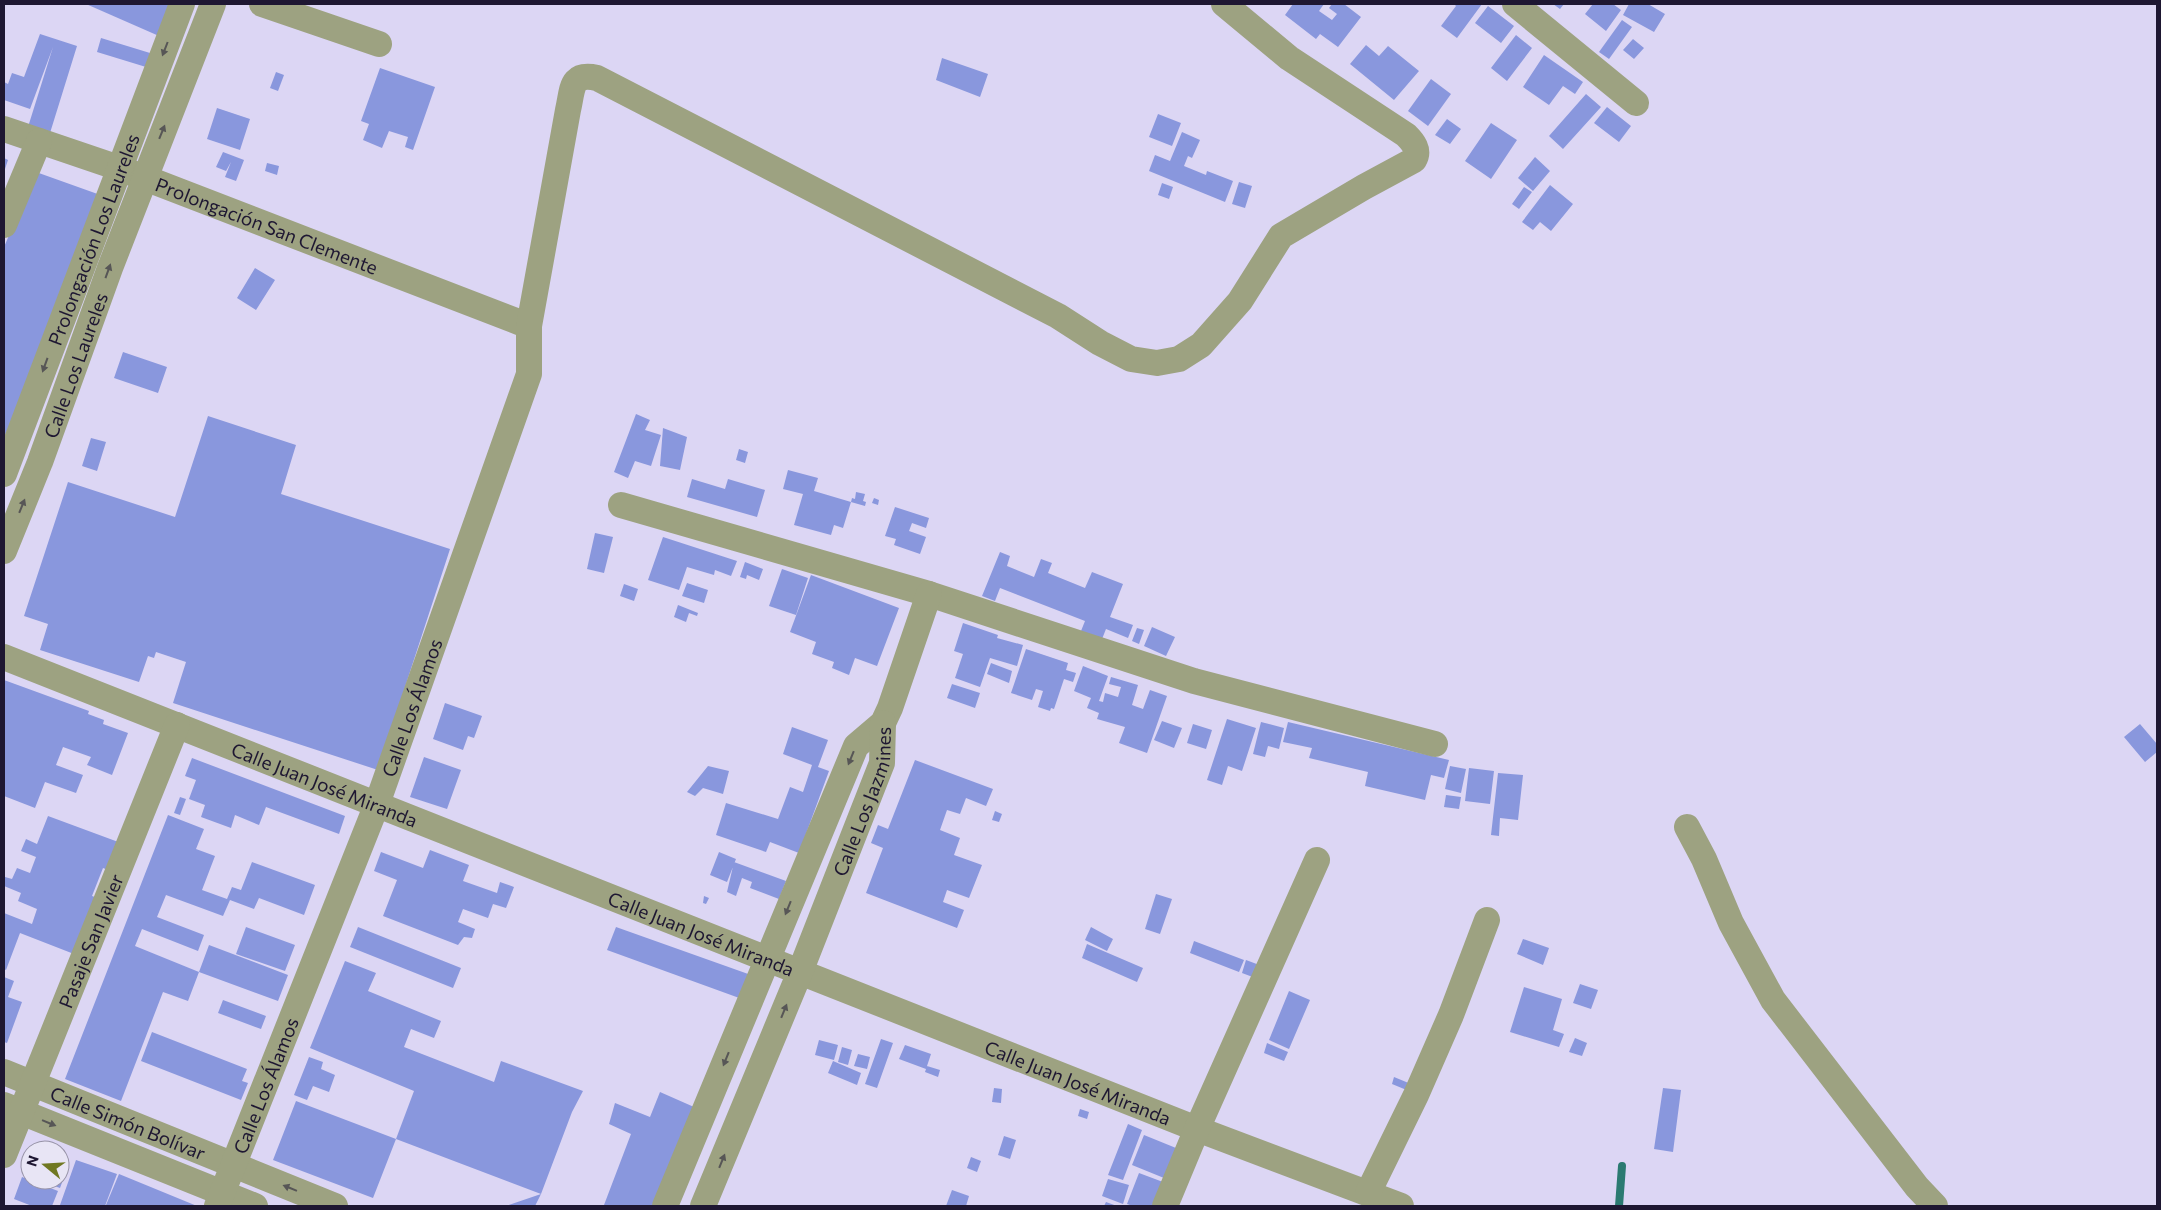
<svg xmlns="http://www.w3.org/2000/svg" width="2161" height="1210" font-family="Commissioner,sans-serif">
<rect width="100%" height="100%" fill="#dcd6f4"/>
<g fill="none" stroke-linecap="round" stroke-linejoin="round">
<path stroke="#2b7a71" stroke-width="8" d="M1619 1206 1622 1166"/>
</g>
<path fill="#8997dd" d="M86 4H173L159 36Z
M1293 4H1324L1319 11 1332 20 1337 14 1329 8 1332 4H1344L1361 17 1338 47 1320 34 1316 39 1285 15Z
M1454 4H1482L1457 38 1441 26 1456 6Z
M1553 4H1564L1560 9Z
M1593 4H1613L1621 10 1606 31 1585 14Z
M1629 4H1648L1665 14 1654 32 1623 15Z
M1488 6 1514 26 1501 43 1475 23Z
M1622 20 1632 27 1609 59 1599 52Z
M40 34 77 46 50 133 28 127 53 47 30 109 4 100V82L8 84 12 73 24 77Z
M1516 35 1532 48 1507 81 1491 68Z
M101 38 150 53 146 67 97 52Z
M1633 39 1644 48 1634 59 1623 50Z
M1366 45 1379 56 1388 46 1419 71 1394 100 1350 64Z
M1544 55 1583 82 1575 94 1563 86 1549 105 1523 87Z
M942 58 988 74 980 97 936 80Z
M380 68 435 87 413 150 405 147 408 137 389 131 382 148 363 140 369 124 361 121Z
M276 72 284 75 278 91 270 88Z
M1431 79 1451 94 1428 126 1408 111Z
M1586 94 1601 107 1563 149 1549 136Z
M1607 107 1631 126 1619 142 1594 123Z
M217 108 250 119 240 150 207 139Z
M1158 114 1181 123 1172 146 1149 137Z
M1447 119 1461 129 1450 144 1435 135Z
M1491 123 1517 140 1491 179 1465 161Z
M1182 132 1200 140 1192 158 1188 156 1184 166 1206 175 1207 171 1233 181 1225 202 1149 171 1155 155 1170 161Z
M223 152 244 160 236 181 225 177 231 162 226 171 216 167Z
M1535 157 1550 171 1533 191 1518 178Z
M4 158 8 160 4 172Z
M267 163 279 166 277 175 265 171Z
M36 172 106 197 4 438V247Z
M1239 182 1252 186 1245 208 1232 204Z
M1162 183 1173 187 1169 199 1158 195Z
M1550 185 1573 204 1551 231 1540 222 1533 230 1522 222Z
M1524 187 1532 192 1519 209 1512 204Z
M255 268 275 280 256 310 237 298Z
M123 352 167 367 158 393 114 378Z
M636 414 650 420 645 430 661 435 651 466 635 461 628 478 614 472Z
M208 416 296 445 281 494 450 549 378 770 173 703 186 662 156 652 154 658 148 656 139 682 40 650 48 624 24 616 68 482 175 517Z
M663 428 687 437 680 470 660 466Z
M91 438 106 442 97 471 82 466Z
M739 449 748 452 745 463 736 460Z
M788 470 818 478 814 491 851 502 843 528 834 525 831 535 794 525 803 494 783 489Z
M692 479 725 489 728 479 765 490 757 517 687 497Z
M856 492 865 494 863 501 866 502 865 506 851 502 852 498 855 499Z
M874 498 879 500 878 505 872 503Z
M895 507 929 518 926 528 912 523 909 531 926 537 920 554 894 545 896 539 885 536Z
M595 533 613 537 604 573 587 569Z
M663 537 737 561 731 576 715 570 714 575 687 567 679 590 648 580Z
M1000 552 1010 556 1007 566 1034 577 1041 559 1052 563 1048 573 1085 588 1092 572 1123 584 1110 617 1133 625 1128 638 1106 629 1102 639 1081 631 1085 621 1000 588 995 601 982 596Z
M745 562 763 569 759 580 747 575 746 579 740 577Z
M782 569 808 578 796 615 769 606Z
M811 575 899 608 877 666 855 658 849 675 832 668 834 662 812 654 816 642 790 632Z
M687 583 708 590 704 603 682 596Z
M624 584 638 589 634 601 620 596Z
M678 605 698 613 697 616 689 613 686 622 674 617Z
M963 623 998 635 997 638 1023 645 1017 666 990 658 980 687 955 678 963 654 954 651Z
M1152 627 1175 637 1166 656 1144 646Z
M1137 628 1144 630 1139 644 1132 641Z
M1026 649 1068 663 1066 670 1076 673 1073 682 1064 679 1054 709 1051 708 1050 711 1038 707 1043 691 1036 689 1032 700 1011 693Z
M991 663 1012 671 1009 683 987 674Z
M1083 666 1108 676 1099 701 1103 702 1105 693 1118 697 1121 687 1109 684 1111 677 1138 685 1132 705 1143 709 1150 690 1167 696 1147 753 1119 743 1125 727 1097 719 1099 713 1087 708 1091 698 1074 691Z
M4 680 89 711 88 714 104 720 103 724 128 733 112 775 87 765 91 757 63 747 56 765 83 775 76 793 45 782 35 808 4 796Z
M952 684 980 693 975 708 947 698Z
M445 703 482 716 474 738 468 736 463 750 433 739Z
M1227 719 1256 728 1242 771 1228 766 1222 785 1207 780Z
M1162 721 1182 728 1174 748 1154 740Z
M1261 722 1284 728 1279 749 1268 746 1265 757 1253 754Z
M1288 722 1449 760 1444 778 1431 775 1425 800 1365 786 1368 772 1309 758 1312 748 1283 742Z
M1193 724 1212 730 1206 749 1187 743Z
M2140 724 2157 744V752L2145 762 2124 737Z
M792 727 828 740 818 767 829 771 799 853 770 842 766 852 716 835 726 803 778 819 790 787 803 792 812 765 783 754Z
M424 757 461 770 447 809 410 797Z
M192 758 345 816 339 834 266 807 259 825 235 815 231 828 201 817 205 805 189 799 196 780 185 776Z
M915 760 993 789 986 806 966 798 960 814 947 810 940 830 960 838 954 855 982 865 969 898 947 890 943 902 964 910 957 928 866 893 883 848 871 843 878 825 888 829Z
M708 766 729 771 723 794 703 788 695 796 687 792Z
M1450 766 1466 769 1461 793 1445 789Z
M1469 768 1494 771 1490 804 1465 801Z
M1498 773 1523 775 1518 820 1500 818 1499 836 1491 835Z
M1446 795 1461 797 1459 809 1444 807Z
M180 797 186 799 180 815 174 813Z
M995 811 1002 814 999 822 992 820Z
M168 815 204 829 196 849 215 856 202 890 227 899 232 887 241 890 252 862 315 885 304 915 259 898 254 909 230 900 223 916 166 895 157 917 204 935 198 951 142 929 135 946 199 972 188 1001 163 992 121 1101 65 1079Z
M48 816 121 843 110 871 103 868 92 896 95 897 74 954 20 933 6 970 4 969V913L32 924 37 909 18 901 21 893 4 886V882L5 877 12 879 17 868 30 873 36 857 21 851 26 839 37 844Z
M430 850 469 865 463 881 497 893 500 882 514 887 506 908 493 904 488 918 463 909 458 922 475 929 472 938 464 937 458 945 383 916 397 880 374 871 381 852 423 868Z
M719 852 736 859 727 882 710 875Z
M734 862 786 881 779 899 750 888 752 882 742 878 736 896 727 892Z
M1156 894 1172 899 1160 934 1145 929Z
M704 896 709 898 706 904 703 903Z
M246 927 295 945 285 971 236 954Z
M358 927 461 968 453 988 350 947Z
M616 927 751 975 742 999 607 950Z
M1091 927 1113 939 1107 951 1085 940Z
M1523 939 1549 948 1543 965 1517 954Z
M1194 941 1244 960 1239 972 1190 953Z
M1087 944 1143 968 1137 982 1082 958Z
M209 945 288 975 278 1001 199 972Z
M1246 960 1262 966 1258 979 1242 973Z
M345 961 376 973 368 991 441 1021 434 1038 411 1029 404 1047 494 1082 501 1061 583 1091 572 1112 541 1194 535 1206H506L541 1194 396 1139 414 1091 310 1048Z
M4 977 14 981 8 997 22 1002 7 1043 4 1042Z
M1580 984 1598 990 1591 1009 1573 1003Z
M1524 987 1562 999 1553 1030 1564 1034 1559 1047 1510 1032Z
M1289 991 1310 1000 1289 1049 1269 1040Z
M223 1000 266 1016 261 1029 218 1013Z
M152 1032 247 1069 242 1081 248 1083 241 1100 141 1061Z
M1575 1038 1587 1043 1582 1056 1569 1052Z
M881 1039 893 1043 877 1088 865 1084Z
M819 1040 838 1045 834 1060 815 1055Z
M1267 1043 1288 1052 1284 1061 1264 1053Z
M905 1045 931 1054 926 1069 899 1059Z
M842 1047 852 1050 848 1065 838 1062Z
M858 1054 870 1057 867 1069 854 1066Z
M309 1057 323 1062 321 1069 335 1075 329 1092 313 1086 307 1100 294 1095Z
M833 1061 861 1073 857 1085 828 1073Z
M927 1066 940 1070 938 1077 925 1072Z
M1394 1077 1411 1084 1409 1091 1392 1084Z
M994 1088 1002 1089 1001 1103 992 1102Z
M1663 1088 1681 1090 1673 1152 1654 1149Z
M660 1092 694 1107 656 1206 604 1205 631 1134 609 1124 615 1103 650 1117Z
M296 1101 396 1139 373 1198 273 1160Z
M1080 1109 1089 1112 1087 1119 1078 1116Z
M1128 1124 1142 1130 1123 1180 1108 1175Z
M1144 1135 1176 1148 1164 1178 1132 1165Z
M1004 1136 1016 1140 1010 1159 998 1155Z
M971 1157 981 1161 977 1172 967 1168Z
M76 1160 117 1174 105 1206 60 1205Z
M60 1163 68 1166 60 1188 38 1180H60Z
M1139 1173 1163 1182 1153 1206H1133L1127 1204Z
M119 1174 197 1206 106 1205Z
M22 1177 58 1191 52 1206H32L14 1199Z
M1108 1179 1129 1185 1123 1204 1102 1196Z
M952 1190 969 1196 966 1206H946Z
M1106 1202 1117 1206H1104Z"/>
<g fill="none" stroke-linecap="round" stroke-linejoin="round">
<g stroke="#9da281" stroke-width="26">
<path d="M262 4 379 44"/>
<path d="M1515 4 1636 103"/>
<path id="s1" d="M4 129 119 168 529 326"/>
<path d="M4 225 39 141"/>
<path id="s2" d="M4 474 182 4"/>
<path d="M621 505 929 594 1194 681 1435 744"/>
<path id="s3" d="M4 551 40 462 110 268 213 4"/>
<path id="s4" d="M4 657 1197 1129 1401 1206"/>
<path d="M1687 827 1704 859 1731 923 1773 1000 1917 1187 1935 1206"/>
<path id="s5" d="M4 1072 335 1206"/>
<path d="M4 1105 255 1206"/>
<path id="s6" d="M4 1155 177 725"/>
<path d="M1368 1193 1416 1095 1451 1015 1487 920"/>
<path id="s7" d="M217 1206 377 804 529 374V326L568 110C573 89 570 72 597 78L1058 316 1100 343 1131 359 1157 363 1179 359 1201 345 1240 301 1281 236 1364 187 1414 160C1420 150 1413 142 1406 135L1289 58 1224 4"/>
<path d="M665 1206 856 746 883 723 890 708 929 594"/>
<path id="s8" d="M703 1206 800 972 882 763 883 723"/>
<path d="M1165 1206 1197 1129 1317 860"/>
</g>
</g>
<defs><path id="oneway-solid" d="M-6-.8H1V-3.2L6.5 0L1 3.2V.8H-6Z" transform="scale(1.25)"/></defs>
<g fill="#575656">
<use href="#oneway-solid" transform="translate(165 49) rotate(111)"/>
<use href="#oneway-solid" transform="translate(162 132) rotate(-68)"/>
<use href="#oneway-solid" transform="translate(108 271) rotate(-70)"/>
<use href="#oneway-solid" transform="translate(45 365) rotate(110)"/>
<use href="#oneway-solid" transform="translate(22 506) rotate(-68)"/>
<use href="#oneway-solid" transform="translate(851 758) rotate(112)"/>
<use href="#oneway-solid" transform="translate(788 908) rotate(112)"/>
<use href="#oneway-solid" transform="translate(784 1011) rotate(-68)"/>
<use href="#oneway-solid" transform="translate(726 1059) rotate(112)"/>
<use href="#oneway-solid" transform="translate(49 1123) rotate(22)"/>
<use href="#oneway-solid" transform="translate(722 1161) rotate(-68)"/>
<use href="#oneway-solid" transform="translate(290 1188) rotate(-158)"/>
</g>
<g text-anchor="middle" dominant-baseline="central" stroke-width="4" stroke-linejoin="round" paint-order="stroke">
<g font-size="19" fill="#1e1732" stroke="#e8e5f5">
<text stroke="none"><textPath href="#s1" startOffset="280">Prolongación San Clemente</textPath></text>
<text stroke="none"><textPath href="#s2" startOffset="251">Prolongación Los Laureles</textPath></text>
<text stroke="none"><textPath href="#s3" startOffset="199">Calle Los Laureles</textPath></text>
<text stroke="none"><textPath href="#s7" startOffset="535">Calle Los Álamos</textPath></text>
<text stroke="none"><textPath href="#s4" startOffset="345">Calle Juan José Miranda</textPath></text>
<text stroke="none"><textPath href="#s8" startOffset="436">Calle Los Jazmines</textPath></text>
<text stroke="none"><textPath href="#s4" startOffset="750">Calle Juan José Miranda</textPath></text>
<text stroke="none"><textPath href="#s6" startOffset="231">Pasaje San Javier</textPath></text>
<text stroke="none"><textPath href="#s4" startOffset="1155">Calle Juan José Miranda</textPath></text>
<text stroke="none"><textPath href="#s7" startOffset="130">Calle Los Álamos</textPath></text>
<text stroke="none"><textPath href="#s5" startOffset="134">Calle Simón Bolívar</textPath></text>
</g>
</g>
<rect width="2161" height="1210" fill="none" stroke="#1e1732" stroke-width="10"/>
<g transform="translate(45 1165) rotate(288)"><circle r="24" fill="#e8e5f5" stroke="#9793a7"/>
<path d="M0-4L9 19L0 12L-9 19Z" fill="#707822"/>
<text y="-8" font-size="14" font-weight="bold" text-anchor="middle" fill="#1e1732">N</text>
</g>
</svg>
